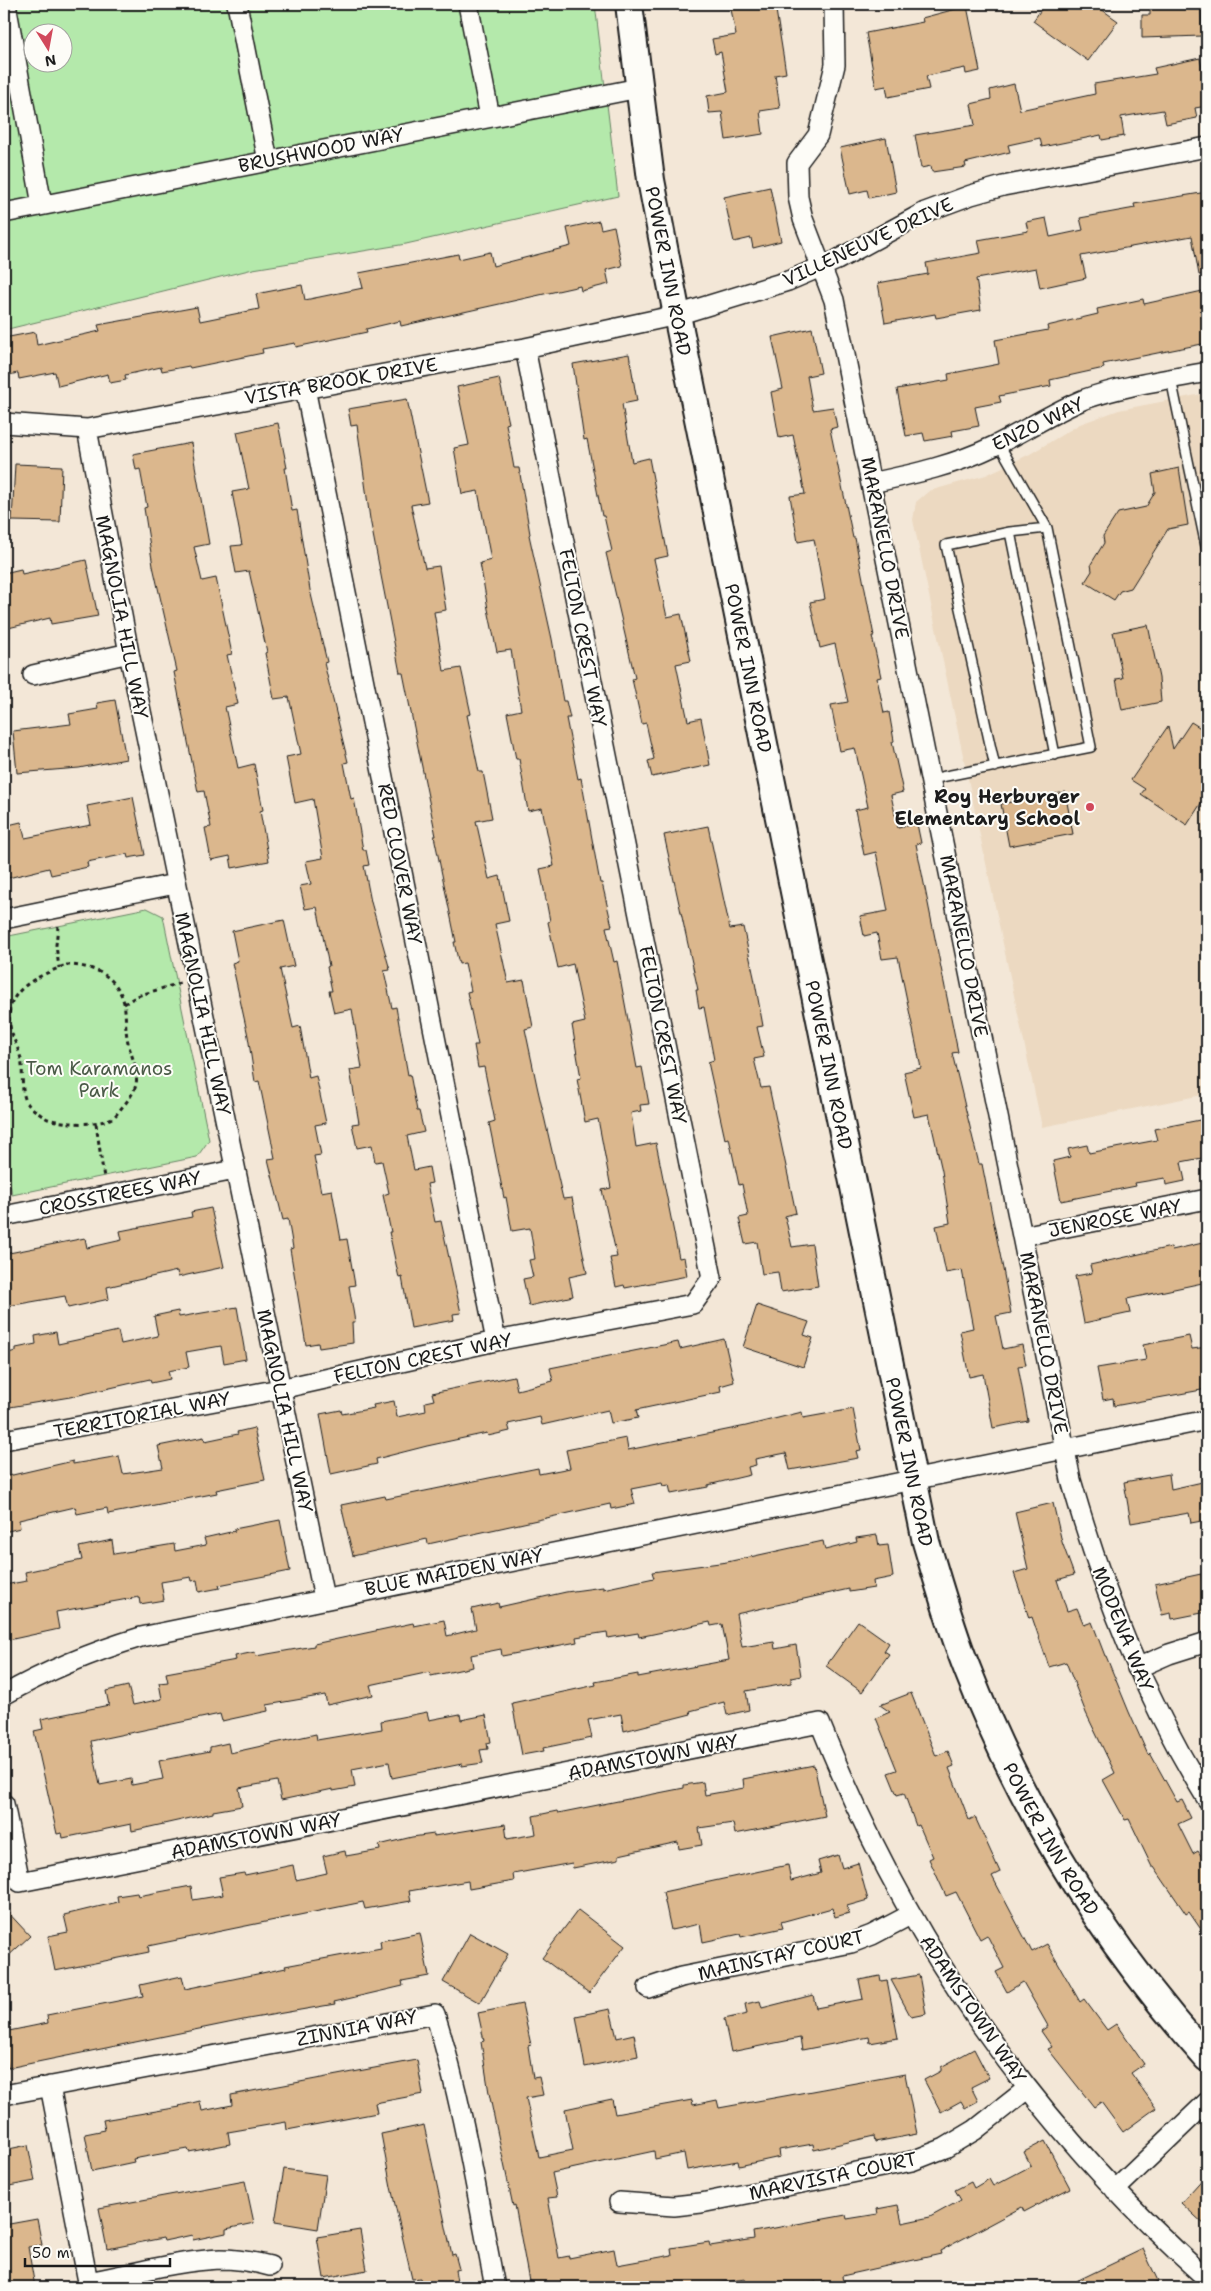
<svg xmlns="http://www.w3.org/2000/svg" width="1211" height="2291" font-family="'Shantell Sans',sans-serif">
<rect width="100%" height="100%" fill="#f3e7d7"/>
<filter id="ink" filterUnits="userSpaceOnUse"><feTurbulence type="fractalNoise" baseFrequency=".02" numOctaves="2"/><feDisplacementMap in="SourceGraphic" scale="10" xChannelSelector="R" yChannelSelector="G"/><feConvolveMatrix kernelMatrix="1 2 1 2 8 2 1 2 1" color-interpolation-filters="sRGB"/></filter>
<g filter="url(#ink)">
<path fill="#ecd9c1" d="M1207 393V1094L1042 1127 913 520 916 502 929 491 986 475 1030 454 1080 424 1119 410Z"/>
<path fill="#b4e9ab" stroke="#688264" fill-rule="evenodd" d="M4 4H595L618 196 406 244 253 269 4 330ZM32 32H62V62H32Z
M147 908 163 916 209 1140 197 1157 12 1195 4 1149V937Z"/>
<path fill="#dbb78d" stroke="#1c1c1c" d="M730 4H775L786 73 775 75 780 108 760 111 763 134 726 140 722 112 709 113 707 96 728 92 721 52 715 54 712 39 736 35Z
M1045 4H1094L1118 21 1088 61 1033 21Z
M1150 4H1201L1202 36 1142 38V15H1150Z
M967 6 980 71 966 74 965 68 926 76 929 89 888 97 886 86 876 88 866 33 923 22 922 18Z
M1200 58 1207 92V106L1195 108 1197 118 1166 124 1163 110 1121 117 1124 136 1102 140 1101 135 1042 147 1040 138 1008 145 1010 152 965 163 966 167 932 172 931 166 921 168 915 135 975 125 971 104 991 99 990 90 1014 84 1020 110 1095 94 1094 84 1156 74 1154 68Z
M886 138 896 192 869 198 867 190 850 194 840 148Z
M770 187 781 241 753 248 751 238 734 242 724 197Z
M1207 192V274L1199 275 1192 236 1081 256 1086 278 1040 288 1036 268 976 279 981 310 936 318 935 314 885 323 878 283 928 274 926 263 981 253 978 240 1028 231 1026 222 1046 218 1050 237 1083 230 1080 218 1135 208 1134 204Z
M599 221 601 229 614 226 622 266 606 270 609 284 581 291 580 286 401 326 400 321 366 329 367 332 296 347 295 343 262 349 263 353 190 368 189 366 162 371 161 367 125 375 126 380 110 383 108 374 58 386 55 372 19 379 18 373 4 376V338L35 332 37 345 100 331 98 325 197 307 200 321 259 309 256 294 302 285 305 300 363 288 359 273 458 254 459 259 490 252 493 266 571 246 567 228Z
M1207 290V343L1103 364 1104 368 1050 380 1051 386 999 396 1001 402 975 407 979 426 952 431 953 436 925 441 923 433 906 436 897 389 949 380 948 374 999 364 995 340 1048 330 1047 326 1098 314 1097 309 1143 299 1144 304Z
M812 328 821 373 807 376 813 410 833 407 837 427 830 429 853 538H855L874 636H872L881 677 877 678 884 713 889 712 894 741 892 742 903 792 891 795 898 828 917 824 921 843 916 844 958 1052 952 1053 979 1164H982L1003 1269 1011 1313 996 1316 1003 1349 1022 1345 1026 1365 1018 1366 1028 1421 993 1428 983 1374 969 1377 960 1331 973 1328 962 1270 946 1273 936 1226 950 1223 942 1171 929 1114 914 1117 904 1072 921 1068 898 957 882 959 877 933 864 936 860 916 888 911 876 852 864 855 855 810 868 807 855 748 840 751 831 705 848 702 835 644 820 648 810 602 825 599 814 539 798 542 790 496 805 494 793 435 779 438 771 392 783 389 772 337Z
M629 354 637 401 622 404 632 462 649 458 668 556 654 559 667 617 681 614 691 661 676 664 688 721 701 718 710 765 652 777 648 761 654 759 646 723 642 724 632 679 635 678 606 553 612 551 604 516H602L587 439 584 440 573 364Z
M499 378 509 423 506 424 514 468H519L530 534 529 535 552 639 563 701H566L570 718H566L578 779 581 778 600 883H602L612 926 606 927 614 962 617 961 637 1068 642 1067 649 1104 640 1105 641 1111 631 1113 636 1147 656 1143 679 1258 684 1257 687 1276 625 1288 624 1285 616 1287 610 1258 617 1257 602 1190 611 1188 598 1119 585 1122 577 1079 581 1078 572 1025 585 1022 573 964 558 968 548 922 550 921 540 869 554 866 542 808 528 811 519 759H516L507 713 521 710 511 650 497 652 488 609 480 563 491 560 478 491 462 494 454 448 469 445 457 387Z
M407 399 428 502 411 505 425 568 439 566 446 610 434 612 444 671 461 668 471 714 467 715 479 772H483L492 818 476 821 489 879 500 876 509 921 495 924 508 983 524 980 533 1027 525 1029 537 1086 563 1199 572 1198 587 1273 569 1277 573 1296 529 1306 523 1279 533 1277 529 1260 535 1259 530 1228 512 1231 506 1197 504 1198 489 1123 495 1121 484 1067 478 1068 474 1045H478L467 992 471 991 465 963 459 964 454 942H456L434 836H436L403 673H400L370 519 357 425 351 426 348 409Z
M278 423 287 468H285L292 511 297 510 310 590 327 662 324 663 348 762 344 763 351 799 354 798 363 850H366L369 865 364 866 371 902 390 970 384 971 392 1008 396 1007 408 1075 410 1074 417 1111H419L424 1132 407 1136 414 1170 429 1167 432 1183 427 1184 435 1222 441 1221 461 1313 453 1314 454 1320 411 1328 402 1277 399 1278 389 1232H391L383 1195 389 1193 382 1161 375 1162 372 1145 357 1148 352 1124 359 1123 350 1070 362 1068 352 1009 334 1013 329 991H332L327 967 329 966 317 907 305 909 300 886 311 884 306 861 323 858 313 799 295 803 286 757 301 754 289 697 274 699 265 653 267 652 249 571 236 573 231 546 242 545 232 492 249 489 237 432Z
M191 443 209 544 194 547 202 581 216 578 232 654 227 655 238 704 225 707 238 768 254 764 263 810 260 811 269 861 232 868 230 856 211 860 205 828 211 827 204 791 198 792 174 672 177 671 153 566 144 508 147 507 140 469 136 470 133 454Z
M15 464 62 466 60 522 12 521Z
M1179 468 1188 525 1168 529 1131 588 1120 591 1114 600 1085 582 1092 571 1091 564 1104 543 1103 536 1118 513 1146 507 1155 492 1152 474Z
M86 560 98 616 51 624 50 618 4 629V573L21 569 22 574Z
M1148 625 1159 678 1161 702 1122 710 1116 679 1123 678 1113 632Z
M115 700 126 759 79 768 17 773 13 731 71 724 69 714 98 709 97 703Z
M1191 722 1207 732V794L1187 825 1141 794 1145 789 1131 780 1168 726 1173 749Z
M1065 792 1073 834 1009 846 1001 804Z
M133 797 145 855 128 858 127 854 87 862 88 867 51 875 49 868 4 879V826L21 822 25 838 91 825 87 806Z
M708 826 730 929 743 927 754 977 763 1026 757 1027 764 1057 754 1059 761 1088 769 1087 796 1213 785 1216 792 1247 812 1244 818 1286 781 1292 778 1272 762 1274 757 1242 745 1244 739 1218 748 1216 742 1184 739 1185 729 1138 725 1139 708 1062 714 1060 704 1007 699 1008 696 990H698L664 835Z
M284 920 294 966 280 969 293 1028 300 1026 309 1078 316 1076 326 1123 315 1125 321 1155 314 1156 321 1192 332 1190 341 1240 347 1239 355 1285 349 1286 355 1322H352L353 1343 319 1348 318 1343 306 1345 290 1249 293 1248 288 1219 283 1220 268 1159 275 1158 259 1081 255 1082 248 1036 232 963 238 961 232 931Z
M1200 1120 1207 1157 1181 1162 1185 1181 1166 1185 1165 1178 1135 1183 1136 1186 1061 1201 1053 1161 1070 1157 1068 1149 1087 1145 1089 1153 1157 1140 1154 1129Z
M211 1208 224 1267 178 1277 177 1271 107 1287 109 1299 68 1308 65 1296 8 1306 4 1280V1254L85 1238 87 1248 122 1240 120 1231 192 1217 191 1212Z
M1207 1242V1282L1127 1299 1130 1313 1084 1323 1075 1276 1092 1273 1090 1265 1171 1247 1172 1250Z
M757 1305 809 1322 804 1335 813 1338 803 1367 743 1347Z
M237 1307 246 1359 224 1363 221 1346 186 1352 189 1367 168 1371 170 1379 151 1383 150 1379 70 1397 4 1408V1354L16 1351V1348L36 1344 35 1336 56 1332 58 1344 118 1331 121 1344 158 1336 154 1316 178 1311 179 1317Z
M1189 1336 1192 1349 1207 1347V1389L1114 1406 1113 1398 1103 1400 1097 1368 1146 1360 1143 1345Z
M724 1339 734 1382 720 1386 721 1392 636 1410 638 1418 611 1423 608 1410 542 1425 540 1417 508 1424 510 1431 488 1436 487 1433 427 1446 376 1459 377 1464 331 1474 320 1414 341 1410 342 1414 374 1408 373 1405 394 1401 397 1417 426 1411 425 1402 434 1400 432 1393 514 1376 517 1390 553 1381 550 1368 678 1342 680 1349Z
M853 1409 861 1450 856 1451 858 1458 790 1470 786 1453 755 1459 756 1465 748 1467 750 1475 708 1485V1487L671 1494 669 1485 663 1486 662 1483 631 1489 635 1504 611 1509 610 1504 428 1544 427 1539 353 1556 341 1505 385 1496 386 1499 538 1468 539 1474 570 1468 566 1450 626 1438 628 1450 746 1426 802 1412 803 1418Z
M254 1428 265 1480 216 1490 217 1493 108 1514 107 1508 77 1514 75 1507 19 1520 20 1528 4 1532V1477L73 1461V1464L119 1456 123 1474 163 1468 158 1446 204 1437 205 1441 238 1434 237 1432Z
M1169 1474 1171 1489 1207 1481V1520L1191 1523 1189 1513 1131 1523 1124 1482Z
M1053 1503 1062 1542 1074 1575 1057 1580 1067 1611 1077 1608 1084 1625 1092 1622 1105 1656H1106L1129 1712 1148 1755 1150 1753 1177 1802 1182 1800 1191 1818 1178 1824 1193 1854 1198 1851 1207 1865V1938L1189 1912 1186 1914 1154 1867H1152L1129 1819 1125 1820 1103 1780 1115 1773 1086 1713 1066 1662 1049 1667 1032 1617 1029 1618 1014 1573 1028 1569 1015 1512Z
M280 1520 290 1571 219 1585 220 1588 199 1592 197 1580 192 1581 191 1577 161 1582 164 1600 140 1604 139 1597 56 1612 59 1629 4 1641V1585L27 1581 25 1572 82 1560 79 1547 112 1540 114 1554 174 1544 175 1551 206 1545 204 1538 235 1531 234 1529Z
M877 1535 879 1546 888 1545 893 1577 873 1581 874 1588 849 1592V1589L736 1614 742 1647 774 1642 775 1649 796 1645 801 1676 791 1678V1683L746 1691 749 1710 727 1715 724 1702 690 1711 691 1714 624 1731 621 1714 588 1720 592 1738 543 1748 544 1751 522 1755 512 1703 596 1685 595 1682 638 1674V1677L729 1660 722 1624 711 1626 710 1622 639 1637 638 1633 608 1638 607 1632 576 1637 577 1642 502 1656 501 1649 471 1655 473 1667 431 1676 430 1672 370 1685 373 1695 327 1705 325 1695 267 1705 268 1711 222 1721 220 1714 91 1741 100 1785 131 1779 132 1785 163 1779 159 1761 210 1751V1747L228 1743 230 1753 316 1734 317 1740 382 1729 381 1721 427 1712 429 1720 460 1714 461 1720 486 1715 491 1742 487 1743 488 1749 480 1750 483 1763 462 1766V1764L392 1778 389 1762 352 1769 355 1787 333 1791V1789L281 1800 277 1781 239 1788 242 1806 213 1811V1813L132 1831 131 1824 63 1838 62 1833 57 1834 34 1731 43 1729 41 1719 109 1705 106 1691 128 1686 133 1705 162 1699 159 1683 168 1682 166 1673 236 1660 235 1656 255 1652 256 1656 314 1646V1644L413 1623 414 1626 444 1620 447 1636 476 1629 472 1609 498 1603 499 1607 566 1592 603 1587V1589L654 1578 652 1572 727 1562 823 1541 825 1550 857 1542 856 1538Z
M1201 1574 1207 1612 1172 1619 1171 1613 1162 1615 1155 1584Z
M858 1621 889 1643 884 1651 889 1654 862 1692 826 1666Z
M911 1693 936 1756 948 1751 954 1766 949 1768 969 1820 975 1817 1000 1872 992 1876 1032 1952 1047 1944 1080 2002 1084 1999 1107 2030 1116 2024 1144 2064 1131 2073 1156 2108 1123 2132 1101 2102 1094 2107 1048 2049 1052 2047 1041 2031 1048 2026 1023 1982 1007 1992 996 1972 1004 1968 987 1935 980 1939 956 1892 946 1896 929 1859 933 1857 919 1825 916 1826 904 1793 897 1795 888 1773 897 1770 876 1718 890 1712 880 1705Z
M814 1765 825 1816 735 1834 733 1823 699 1828 702 1845 679 1849 678 1842 619 1855V1859L573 1868 572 1863 513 1874 514 1881 469 1889 468 1881 409 1891 411 1901 365 1909 363 1902 148 1946 149 1952 55 1971 48 1936 68 1932 64 1915 118 1902 117 1896 137 1893 138 1896 191 1886 193 1900 223 1895 219 1877 244 1873 245 1875 293 1865 296 1880 327 1873 323 1856 345 1851 346 1856 380 1850 379 1845 412 1837 434 1834V1836L505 1824 507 1839 536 1834 533 1816 557 1811 558 1813 608 1803 684 1788V1785L703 1782 705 1795 744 1788 743 1779Z
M838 1855 842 1868 858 1863 868 1900 847 1906 849 1913 835 1917 832 1908 781 1922 783 1928 741 1937 740 1934 703 1942 700 1924 671 1930 663 1892 788 1865 791 1881 821 1873 818 1861Z
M4 1908 30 1936 4 1960Z
M578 1910 625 1946 589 1993 542 1958Z
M420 1933 429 1976 402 1981 403 1986 334 2002 335 2004 248 2019 8 2068 4 2047V2032L48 2023 47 2015 143 1996 140 1985 182 1976 185 1989 286 1968 285 1966 381 1948 380 1941Z
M470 1933 508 1954 480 2003 443 1982Z
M919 1975 926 2014 911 2017 891 1980Z
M880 1976 881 1981 887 1980 898 2038 870 2043 869 2037 802 2050 800 2038 731 2052 724 2019 747 2014 745 2004 760 2001 762 2008 813 1995 816 2008 863 1999 859 1980Z
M522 2004 531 2045 528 2046 533 2078 539 2077 543 2095 526 2098 539 2157 573 2150 565 2109 612 2099 615 2114 692 2100 693 2105 717 2100 719 2108 905 2074 917 2134 875 2142 874 2136 814 2150 813 2144 779 2150 780 2157 739 2166 738 2161 687 2170 684 2153 655 2159 654 2151 552 2173 557 2197 548 2198 559 2258 569 2256V2258L614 2249 617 2265 672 2255 671 2248 709 2242 710 2246 754 2239 753 2232 846 2215 847 2219 878 2214 877 2209 898 2205 902 2223 930 2217 961 2200 955 2190 971 2182 974 2188 989 2179 993 2186 1031 2166 1024 2152 1045 2141 1070 2188 1024 2212 1022 2207 940 2251 941 2254 842 2276 844 2287H817L816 2282 788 2287H746L745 2279 692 2287H530L515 2205 513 2206 489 2093 481 2042 484 2041 478 2013Z
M610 2009 617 2038 634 2034 638 2056 585 2067 576 2016Z
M974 2049 989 2078 971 2087 978 2101 965 2108 961 2101 941 2112 924 2080 941 2071V2067Z
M417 2060 423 2094 375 2103 377 2113 287 2130 286 2122 228 2132 230 2144 189 2152 188 2149 133 2159 134 2162 92 2171 85 2134 105 2130 103 2120 180 2107 179 2106 200 2101 202 2111 232 2105 231 2095Z
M424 2125 452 2255 455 2254 459 2269 455 2270 458 2287H422L420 2278 412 2279 391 2187 381 2134Z
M28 2145 35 2181 4 2187V2150Z
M284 2169 326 2175 318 2229 275 2222Z
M1207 2174V2227L1181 2203Z
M245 2181 254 2223 226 2229V2233L193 2240 192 2235 164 2241 163 2238 107 2249 99 2208Z
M37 2219 42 2245 28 2247 35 2287H4V2225Z
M360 2230 367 2270 324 2278 317 2237Z
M1143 2249 1158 2281 1144 2287H1064Z"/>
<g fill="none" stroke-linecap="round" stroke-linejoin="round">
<g stroke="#1c1c1c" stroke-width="12">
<path id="lane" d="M1171 379 1207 551
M1047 528 1010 532 1055 755
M995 767 946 545 1010 532
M931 779 1091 747 1047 528 999 444"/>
</g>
<g stroke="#1c1c1c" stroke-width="22">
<path id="street" d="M6 4 42 205
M237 4 268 161
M468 4 490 117
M834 4 835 65 818 135 797 163 798 197 803 219 834 300 1071 1480C1104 1595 1144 1697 1207 1799
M4 213 639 88
M305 388 496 1341
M4 423 87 429 525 348 677 315 788 281 837 260 925 212 971 195 1003 186 1207 147
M87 429 129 653 324 1598
M871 483C914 474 955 465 994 446 1025 431 1053 412 1085 399 1124 385 1167 380 1207 372
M33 675 129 653
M4 919 175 884
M4 1216 235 1170
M1022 1236 1207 1199
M4 1440 280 1389 496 1341 693 1304 712 1278 525 348
M1137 1668 1169 1654 1207 1642
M4 1695C48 1670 92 1652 141 1637L1207 1420
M4 1804 20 1882 820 1723C907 1942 1032 2122 1207 2279
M648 1988 681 1977 851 1943 872 1935 910 1915
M50 2086 89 2287
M4 2095 435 2014C463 2103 477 2196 495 2287
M1115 2190 1207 2102
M619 2202 674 2206 701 2203 912 2161 945 2148 975 2130 1027 2089
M88 2282C131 2274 176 2261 220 2259 237 2259 254 2262 270 2266"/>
</g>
<g stroke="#1c1c1c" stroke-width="30">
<g id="secondary">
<path id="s1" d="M629 4 651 180 677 315 926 1542C939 1585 951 1629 968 1671 1024 1814 1105 1944 1207 2058"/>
</g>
</g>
<path stroke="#1c1c1c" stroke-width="3" stroke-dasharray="4 4" stroke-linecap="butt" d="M58 926 56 945 59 968
M66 965C92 965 117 975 124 1003 126 1012 125 1026 127 1037 129 1053 139 1067 136 1085 134 1092 129 1099 125 1104 121 1108 118 1113 115 1116 101 1127 65 1124 48 1119 43 1117 37 1112 32 1108 20 1100 23 1079 22 1066 21 1051 12 1039 10 1026 3 989 39 976 66 965Z
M124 1004 137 996 180 983
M96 1124 104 1178"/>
<use href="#lane" stroke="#fdfcf7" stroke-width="9"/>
<use href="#street" stroke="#fdfcf7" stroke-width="19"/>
<use href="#secondary" stroke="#fdfcf7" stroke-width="26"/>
</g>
</g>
<circle fill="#d1495b" stroke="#fdfcf7" stroke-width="2" cx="1090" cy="807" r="5"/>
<g text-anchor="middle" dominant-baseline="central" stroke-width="4" stroke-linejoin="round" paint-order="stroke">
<g font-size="19" fill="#1c1c1c" stroke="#fdfcf7">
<text transform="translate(321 150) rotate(-11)">BRUSHWOOD WAY</text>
<text transform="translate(868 242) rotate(-25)">VILLENEUVE DRIVE</text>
<text stroke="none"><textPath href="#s1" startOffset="270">POWER INN ROAD</textPath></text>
<text transform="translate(341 381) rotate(-10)">VISTA BROOK DRIVE</text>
<text transform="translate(1038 424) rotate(-26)">ENZO WAY</text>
<text transform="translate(885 548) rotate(79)">MARANELLO DRIVE</text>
<text transform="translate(122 617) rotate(79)">MAGNOLIA HILL WAY</text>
<text transform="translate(583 638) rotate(79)">FELTON CREST WAY</text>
<text stroke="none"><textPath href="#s1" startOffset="675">POWER INN ROAD</textPath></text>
<text transform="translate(400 864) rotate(79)">RED CLOVER WAY</text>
<text transform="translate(964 946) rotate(79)">MARANELLO DRIVE</text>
<text transform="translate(203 1014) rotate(78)">MAGNOLIA HILL WAY</text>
<text transform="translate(663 1035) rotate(79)">FELTON CREST WAY</text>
<text stroke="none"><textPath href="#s1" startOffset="1080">POWER INN ROAD</textPath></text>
<text transform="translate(120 1193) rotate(-11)">CROSSTREES WAY</text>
<text transform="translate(1115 1218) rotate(-11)">JENROSE WAY</text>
<text transform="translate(1044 1343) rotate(79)">MARANELLO DRIVE</text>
<text transform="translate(423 1358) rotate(-12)">FELTON CREST WAY</text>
<text transform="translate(285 1411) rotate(78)">MAGNOLIA HILL WAY</text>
<text transform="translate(142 1415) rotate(-11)">TERRITORIAL WAY</text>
<text stroke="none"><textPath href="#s1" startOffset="1485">POWER INN ROAD</textPath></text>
<text transform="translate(454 1572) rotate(-11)">BLUE MAIDEN WAY</text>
<text transform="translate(1123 1629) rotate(68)">MODENA WAY</text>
<text transform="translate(653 1757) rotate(-11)">ADAMSTOWN WAY</text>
<text transform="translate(256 1836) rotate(-11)">ADAMSTOWN WAY</text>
<text stroke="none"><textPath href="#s1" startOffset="1890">POWER INN ROAD</textPath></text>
<text transform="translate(781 1955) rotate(-13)">MAINSTAY COURT</text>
<text transform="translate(973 2009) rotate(56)">ADAMSTOWN WAY</text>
<text transform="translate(357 2028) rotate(-11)">ZINNIA WAY</text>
<text transform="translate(833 2176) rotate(-12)">MARVISTA COURT</text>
</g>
<g font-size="19" font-weight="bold" fill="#1c1c1c" stroke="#fdfcf7" text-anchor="end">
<text x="1080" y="796">Roy Herburger<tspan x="1080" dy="22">Elementary School</tspan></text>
</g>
<g font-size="19" fill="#4a5a47" stroke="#fdfcf7">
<text x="99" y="1068">Tom Karamanos<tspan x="99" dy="22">Park</tspan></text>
</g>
</g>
<rect width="1211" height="2291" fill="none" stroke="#fdfcf7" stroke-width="20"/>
<rect x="10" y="10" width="1191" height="2271" fill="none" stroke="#1c1c1c" stroke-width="2" filter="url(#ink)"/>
<g transform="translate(48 48) rotate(169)"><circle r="24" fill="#fdfcf7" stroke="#a3a29f"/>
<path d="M0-4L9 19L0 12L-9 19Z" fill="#d1495b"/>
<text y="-8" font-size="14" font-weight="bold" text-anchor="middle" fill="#1c1c1c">N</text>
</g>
<path d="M25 2258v8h145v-8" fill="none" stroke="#1c1c1c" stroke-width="2.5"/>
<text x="32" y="2258" font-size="15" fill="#1c1c1c" stroke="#fdfcf7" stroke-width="4" paint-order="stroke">50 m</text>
</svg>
